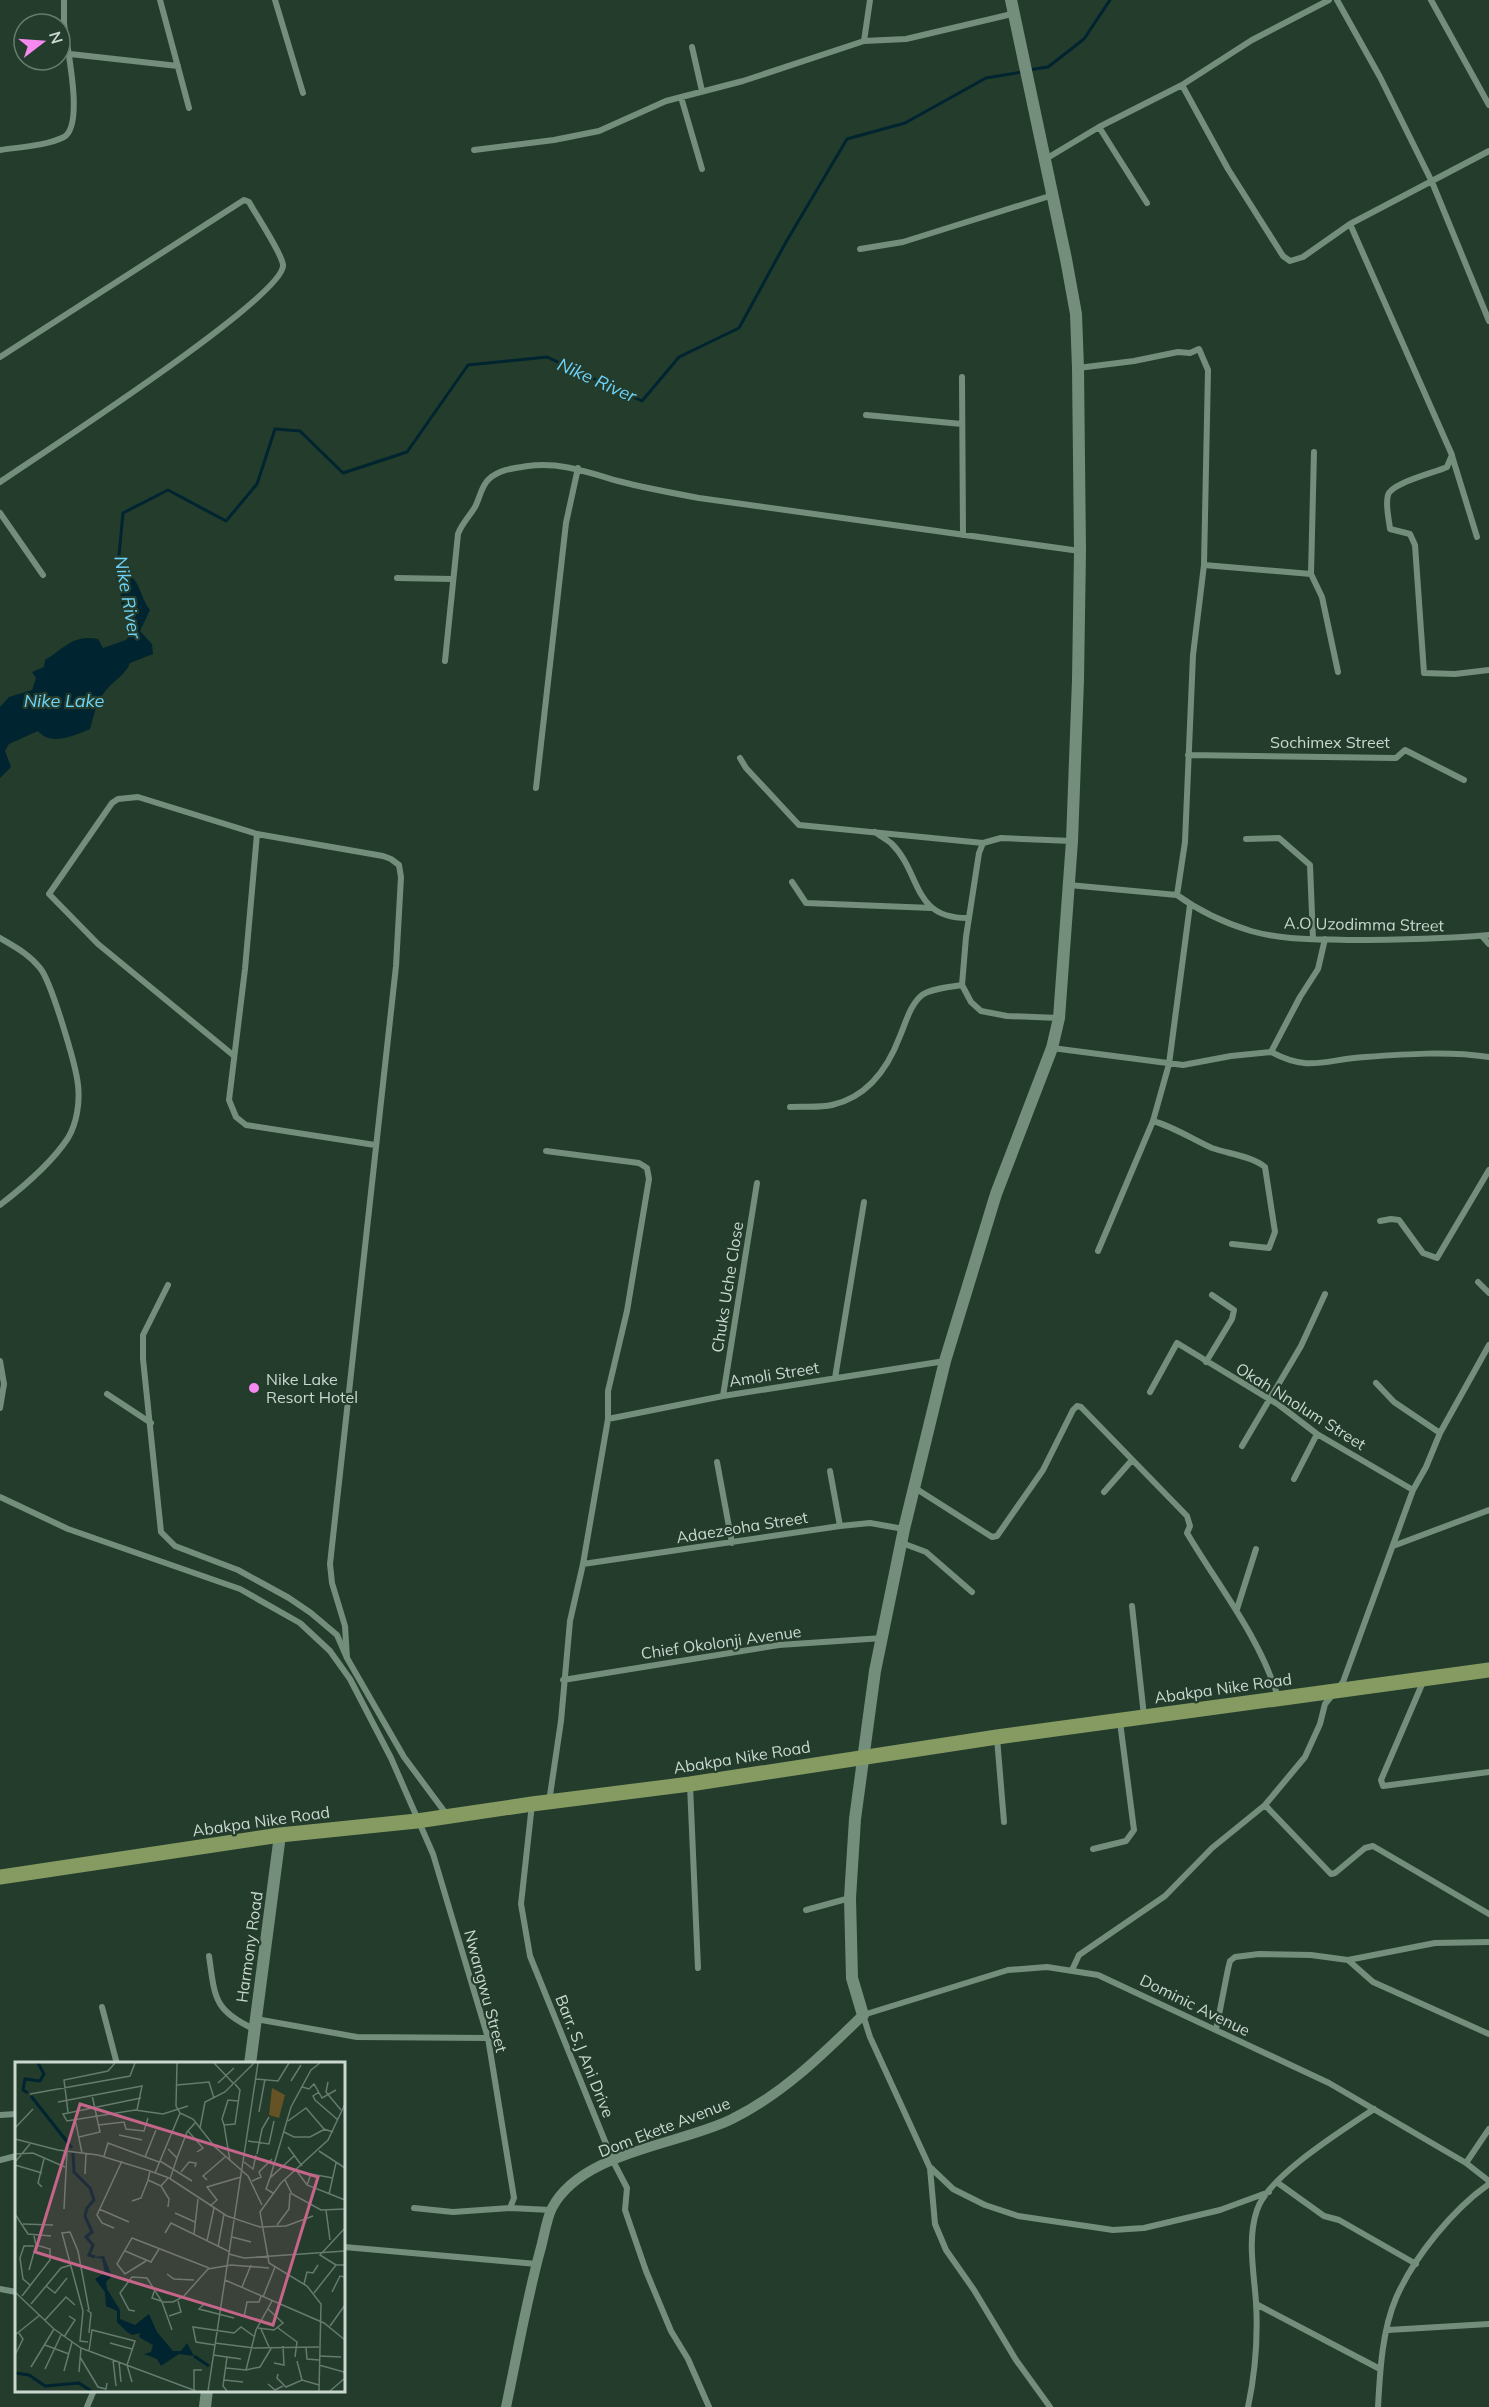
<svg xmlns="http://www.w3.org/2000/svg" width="1489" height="2407" font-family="Mulish,sans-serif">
<rect width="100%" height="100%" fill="#243c2c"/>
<path fill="#002430" d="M119 555C123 575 134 574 139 588 143 597 144 602 150 610L140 631 152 644 153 654 130 663C126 674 115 680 107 689 97 700 94 714 90 729 75 735 51 747 38 731L9 744 5 751 11 767 0 778V707L9 697 32 690 36 678 32 672 44 667 45 660C65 648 73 634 98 639L103 648 126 640 133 631 122 610 120 586 116 579Z"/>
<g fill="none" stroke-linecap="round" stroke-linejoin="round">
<path stroke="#002430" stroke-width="3" d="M1028 70 1048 67 1084 39 1110 0
M121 566 119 555 123 513 168 490 226 521 257 484 275 429 300 431 343 473 407 452 468 365 547 357 642 401 679 357 739 328 786 242 847 139 905 123 986 78 1022 72"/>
<path stroke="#748e7c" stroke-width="6" d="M160 0 189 108
M275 0 303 93
M1337 0 1380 77 1432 182 1489 321
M1431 0 1489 105
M864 41 870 0
M692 47 702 91
M70 54 178 66
M1182 85 1228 169 1283 256 1290 261 1303 257 1350 224 1489 151
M681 97 702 169
M1099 127 1147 203
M0 150C20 147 46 146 64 137 85 125 66 44 64 23 64 16 64 8 64 0
M474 150 554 140 599 131 666 101 743 81 864 41 906 39 1012 14
M1044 160 1099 127 1182 85 1252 40 1329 0
M1350 224 1452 455 1447 467C1434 473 1391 483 1388 495 1385 505 1389 519 1390 529L1410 534 1415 545 1424 673 1455 674 1489 670
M860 249 903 242 1053 195
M0 357 244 200 249 202C255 213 284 257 283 266 281 299 39 455 0 482
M1078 368 1134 361 1178 352 1190 353 1199 349 1208 370 1204 565 1193 655 1185 842 1177 895
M962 377 963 535
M866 415 962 424
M1314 452 1311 574 1322 597 1338 672
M1452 456 1477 537
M0 513 43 575
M1204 565 1311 574
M397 578 452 579
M445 661 458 534C462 523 469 517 475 507 480 498 481 486 489 479 500 469 515 468 528 466 561 462 587 472 618 481 645 488 672 493 699 498L1080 551
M1188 755 1396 758 1405 750 1464 780
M740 758 746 768 799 825 983 843
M536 788 566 523 578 468
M875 832C880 836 886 839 891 843 922 873 911 919 969 918
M257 834 245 969 229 1100 236 1117 246 1125 375 1145
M1246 839 1279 838 1310 865 1313 939
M792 882 806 903 932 908
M1069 885 1177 895C1199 911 1225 923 1251 931 1282 940 1315 939 1347 940 1394 940 1442 939 1489 935
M1482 936 1489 944
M0 938C15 947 29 954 40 968 51 981 76 1065 78 1085 80 1102 77 1123 68 1138 53 1161 22 1188 0 1205
M1059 1018 1007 1016 981 1011 971 1002 962 985 966 937 979 853 983 843 1001 838 1072 841
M1052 1048 1183 1065 1231 1056 1271 1052 1300 997 1318 969 1325 939
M1271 1052C1310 1073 1326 1059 1365 1057 1406 1054 1448 1051 1489 1057
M233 1055 98 944 49 894 112 803 118 799 138 797 257 834 383 856 391 859 399 865 401 877 396 966 330 1564 332 1583 345 1626 347 1658
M790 1107C804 1106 819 1108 832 1105 868 1097 888 1068 900 1036 906 1022 910 1005 922 995 932 988 950 987 962 985
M1153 1121C1174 1127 1192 1139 1212 1148 1229 1154 1251 1156 1265 1167L1275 1232 1269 1248 1232 1244
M546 1151 639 1163 647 1168 649 1179 627 1311 608 1391V1419L583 1564 570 1621 561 1721 549 1802
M1380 1221 1391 1219 1399 1220 1423 1253 1437 1258 1489 1170
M1098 1251 1153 1121 1169 1064 1190 905
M1478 1282 1489 1293
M168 1285 143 1335V1359L161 1532 175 1546 238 1570 289 1598 311 1613 337 1635 347 1658 404 1757 444 1811 448 1814
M0 1361 4 1384 0 1408
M1206 1362 1232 1319 1234 1310 1212 1295
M835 1378 864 1202
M1376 1383 1394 1402 1440 1433
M1150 1392 1177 1343 1279 1405 1317 1434 1413 1490
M107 1394 151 1423
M723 1396 757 1183
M608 1419 723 1396 945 1361
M1242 1446 1301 1346 1325 1294
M717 1462 732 1543
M830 1471 840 1526
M1294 1479 1317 1434
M915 1488 992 1537 997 1536 1043 1470 1073 1410 1077 1406 1081 1407 1187 1516 1190 1526 1187 1533C1219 1587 1259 1636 1278 1697
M1104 1492 1132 1460
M0 1497 68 1529 240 1589 300 1623 330 1651 350 1679 391 1758 433 1854 488 2038 514 2198 510 2208
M902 1543 926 1552 972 1592
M1393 1546 1489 1510
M583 1564 840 1526 870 1523 904 1529
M1132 1606 1144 1716
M1237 1609 1256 1549
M563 1680 779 1645 883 1638
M1423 1682 1381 1780 1383 1786 1489 1772
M997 1738 1004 1822
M690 1785 698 1968
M532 1804 521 1904 530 1956 613 2161 627 2188 625 2210 646 2271 671 2331 688 2359 709 2407
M1265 1805 1331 1874 1335 1873 1365 1848 1373 1846 1489 1914
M1093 1849 1126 1841 1134 1830 1120 1722
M806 1910 850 1898
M209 1956C215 1997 213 2010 254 2029
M1348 1960 1435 1943 1489 1942
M1072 1970 1079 1955 1165 1896 1212 1848 1265 1805 1305 1757 1320 1724 1325 1704 1343 1682 1413 1490 1426 1467 1440 1433 1489 1345
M102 2007 117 2064
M256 2019 357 2037 488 2038
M1216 2030 1228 1969 1230 1961 1235 1957 1259 1954 1311 1955 1348 1960 1373 1982 1489 2034
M0 2115 16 2114
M0 2160 16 2156
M1466 2163 1489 2129
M931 2168 953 2189 985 2205 1018 2216 1113 2230 1144 2228 1220 2210 1269 2192
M1278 2183 1324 2216 1339 2220 1416 2264
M414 2208 453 2212 510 2208 551 2210
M344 2247 537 2264
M0 2289 16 2292
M1256 2304 1380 2369
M1388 2330 1489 2324
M87 2407 94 2390
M1050 2407 1016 2360 974 2290 946 2250 935 2224 930 2168 870 2037 863 2015 1008 1970 1047 1967 1098 1975 1329 2083 1466 2163 1489 2181
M1248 2407C1255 2374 1258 2336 1256 2302 1254 2273 1247 2239 1257 2210 1268 2176 1343 2130 1374 2109
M1378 2407C1380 2371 1382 2331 1396 2298 1414 2257 1453 2209 1489 2184"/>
<path stroke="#748e7c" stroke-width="10" d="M506 2407C517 2355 526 2303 540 2251 544 2238 546 2220 552 2208 582 2151 680 2145 732 2119 783 2094 823 2054 863 2015"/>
<path stroke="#748e7c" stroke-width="12" d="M863 2015 852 1978 850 1898 855 1819 875 1671 904 1529 945 1361 996 1194 1052 1048 1059 1018 1072 841 1078 680 1080 551 1078 368 1076 314 1066 259 1011 0
M250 2064 280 1835
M205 2407 207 2390"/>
<path stroke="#859b62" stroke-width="15" d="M0 1877 280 1835 417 1821 532 1804 690 1784 997 1737 1489 1670"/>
</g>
<circle fill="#f489f0" stroke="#243c2c" stroke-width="2" cx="254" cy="1388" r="6"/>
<g text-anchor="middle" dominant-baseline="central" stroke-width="4.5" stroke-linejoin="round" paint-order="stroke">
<g font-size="16" fill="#cad8cf" stroke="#243c2c">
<text x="1330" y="742">Sochimex Street</text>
<text transform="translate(1364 924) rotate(1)">A.O Uzodimma Street</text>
<text transform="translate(727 1287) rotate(-81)">Chuks Uche Close</text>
<text transform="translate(774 1374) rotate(-9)">Amoli Street</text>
<text transform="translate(1301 1406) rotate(32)">Okah Nnolum Street</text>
<text transform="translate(742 1527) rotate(-9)">Adaezeoha Street</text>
<text transform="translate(721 1642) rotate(-8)">Chief Okolonji Avenue</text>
<text transform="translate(1223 1688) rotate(-8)">Abakpa Nike Road</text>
<text transform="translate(742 1757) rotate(-9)">Abakpa Nike Road</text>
<text transform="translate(261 1821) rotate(-8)">Abakpa Nike Road</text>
<text transform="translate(249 1947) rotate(-82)">Harmony Road</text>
<text transform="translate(486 1991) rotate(75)">Nwangwu Street</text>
<text transform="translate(1195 2005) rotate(26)">Dominic Avenue</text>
<text transform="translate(585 2056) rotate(68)">Barr. S.J Ani Drive</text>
<text transform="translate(664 2127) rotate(-21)">Dom Ekete Avenue</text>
</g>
<g font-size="16" fill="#cad8cf" stroke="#243c2c" text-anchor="start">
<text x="266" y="1379">Nike Lake<tspan x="266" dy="18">Resort Hotel</tspan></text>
</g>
<g font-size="18" font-style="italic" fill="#6dd3f8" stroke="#243c2c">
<text transform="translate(597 380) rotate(24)">Nike River</text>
<text transform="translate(128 597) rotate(80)">Nike River</text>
<text x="64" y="700">Nike Lake</text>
</g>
</g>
<g transform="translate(15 2062)">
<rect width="330" height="330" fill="#243c2c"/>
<path d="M257 26 270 33 264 56 254 53Z" fill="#655225"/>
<path d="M89 194 97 214 91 220 92 227 105 248V257L120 263 134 252 142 270 158 289H166L172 281 179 294 164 292 146 304 142 297 129 292 136 290 138 283 124 275 125 271 117 273 111 269 102 260V249L91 244 90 230 80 217 90 211 87 197 78 195Z" fill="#002430"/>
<path fill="none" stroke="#002430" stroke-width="3" d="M13 31 8 28 10 17 25 19 29 12 23 1M16 34 57 86M58 91 59 110 75 126 79 138 72 146 70 154 77 170 71 175 78 183 74 193 80 195M179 294 194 304M0 311 14 313 30 324 64 321 76 329"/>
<path fill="none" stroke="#667a6d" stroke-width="1.5" d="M199 1 219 22M241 17 263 19 274 1M276 19 286 3M313 20 311 30 326 48M203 21 219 6M220 22 225 28 220 62 209 63 207 57 213 38 223 39M162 23 194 20 199 36M287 25 294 27 299 22 307 36 321 28M304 30 298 34 300 38 323 58M15 32 115 14 120 1M126 36 48 52 52 59 120 48 148 52 173 44M43 40 127 24 122 48M53 50 49 18 93 9 100 1M244 50 250 17M165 51 178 57 200 85 233 114 247 143M60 57 67 91M273 59 291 46 309 67 318 70M83 63 109 60 111 67 129 69 133 56M209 63 215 99M0 66 18 47M185 66 190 40 210 30 239 1M173 69 188 86 182 90M269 70 279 75H295L310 67M104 73 127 78M64 75 85 70 77 33M0 77 43 88 83 93 135 109 154 116 212 154 245 165M233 79 254 82 259 59M273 85 287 104M153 87 162 96 155 117M304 89 330 106M0 92 18 91 50 105M242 92 247 67 254 55M89 94 93 81 144 100M130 95 141 68M162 96 172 70 180 61M145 99 177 119M0 100 15 82M229 100 238 107 241 93M0 103 27 111M281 108 292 123 330 138M135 109 133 118 146 124 153 116M166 110 174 100 181 101 180 105M140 111 165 51 161 44 162 1M70 112 71 91M255 116 276 45 296 8 305 1M192 118 188 114 210 95M270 118 277 132 306 148 330 147M237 119 246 115 244 110 257 97M292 123 296 112 318 116M146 124 154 137 153 145M27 125 23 121 29 97M258 131 251 127 255 116 279 94M314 132 321 101M117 139 126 136 133 118M195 144 202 138 192 125 226 115M49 147 52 90M84 147 114 160M311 148 315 178M160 151 180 160M0 152 13 172 36 174M8 162 38 163M262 163 274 147 275 131M245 165 271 164 298 154M99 166 87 161 82 153 107 99M150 171 156 161 215 190M179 172 183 137M217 175 236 180M192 179 199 146M203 185 209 152M110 189 136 200 144 187M214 192 229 196 330 189M131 199 110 212 102 202 117 176 194 206M321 203 305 193 330 166M14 208 21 183M152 212 159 217 179 218M210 218 309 261 330 278M289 222 292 210 298 211 303 203M15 223 8 217 5 196 9 184H19M31 224 40 231 52 216M227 225 236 203M140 227 137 236 146 239M0 230 39 267 66 286 181 329M317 230 325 214 330 215M299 231 321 203H330M7 234 35 198V187L21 183 19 174M248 235 260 205M147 240 157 268M16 242 46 206 56 203M205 247 189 242 184 247 219 256M72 248 76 251 74 271M120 249 114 248 105 231 117 215 132 216 147 240H158L168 235 193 207 216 203 254 206M154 254 166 250 163 239M229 255 232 240H244L246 234M30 258 51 235 60 243M315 264 330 243M243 266 259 268 268 261 253 247M263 266 282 280 280 295M246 267 254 285M0 273 25 253M49 275 60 258 54 254M73 280 65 279 68 249 47 171 55 170 63 189 74 248M95 281 117 287M200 281 239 286 304 285M30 283 54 292M200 283 181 280 178 265 219 271 226 265 240 275M291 286 292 297 304 298M74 289 77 268 120 279 112 303 117 320M0 293 8 277 4 271M198 293 226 297M304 294 326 295M65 295 83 325 91 327 92 321M212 295 208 324 212 329M98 298 101 324M282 299 287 318M104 300 106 320M259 301 269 303 268 284M304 303 329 310 330 316 315 329M16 305 39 267M211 306 231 308 241 268 257 239M30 307 46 273M231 308 245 305 257 285M49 309 57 280M64 310 66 286M263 312 262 316 271 325 287 318 304 323M209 318 228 320M253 322 260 328 268 324M179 328V308H187M193 329 243 1M304 329 306 242 292 224 254 201 245 150 266 121 313 78 330 42"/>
<path fill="#c56589" fill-opacity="0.15" stroke="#c56589" stroke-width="3" d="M65 42 303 115 258 263 20 190Z"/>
<rect width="330" height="330" fill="none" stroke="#cad8cf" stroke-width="3"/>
</g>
<g transform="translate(42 42) rotate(73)"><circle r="28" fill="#243c2c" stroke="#667a6d" stroke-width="1.5"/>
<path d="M0-4.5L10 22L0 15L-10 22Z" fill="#f489f0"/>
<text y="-9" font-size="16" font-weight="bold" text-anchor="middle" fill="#cad8cf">N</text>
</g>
</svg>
